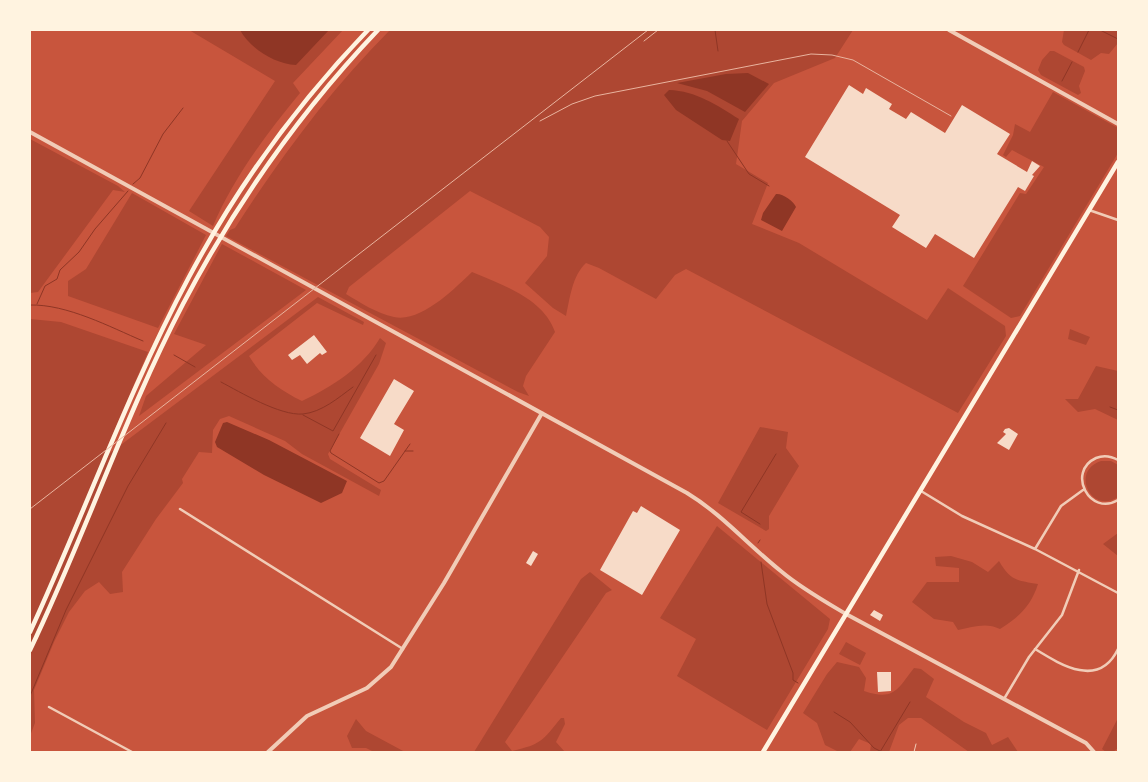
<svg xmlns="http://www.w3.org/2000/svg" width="1148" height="782" font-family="'Zilla Slab',serif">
<rect width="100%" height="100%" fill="#c8553d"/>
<path fill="#ae4732" d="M189 30H343L293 83 300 93C267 133 233 178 213 226L189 211 275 81Z
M390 30H853L835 58 774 83 742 121 736 164 768 183 752 224 799 243 927 320 948 288 1005 326 1006 336 958 413 686 269 675 275 656 299 599 268 586 263C572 276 570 298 566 316L553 308 525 283 547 256 549 237 540 227 470 191 349 287 346 294C361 303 376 313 394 317 421 323 455 288 472 272 502 285 543 298 555 332L526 376 523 386 529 396 518 392 226 236 230 230 235 228C280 158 331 89 390 30Z
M1064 30H1118V43L1109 54 1101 53 1091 60 1064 45 1062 42Z
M1050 51H1054L1084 67 1085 71 1079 86 1081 93 1078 95 1041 75 1038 70 1042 60Z
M1053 92 1118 128V153L1020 316 1011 318 963 286 1020 193 1026 194 1044 167 1012 150 1006 157 1003 155 1013 135 1015 124 1030 132Z
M30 139 118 186 125 192 113 190 38 292 30 293Z
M132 193 206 235 158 328 68 296V281L86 269Z
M222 244 306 290 139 416 146 396 206 345 174 334Z
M318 297 364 322 363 325 317 303 249 356C262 378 280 390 302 401 332 387 363 367 380 338L386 343 379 364 328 454 330 459 381 490 379 496 302 454 285 441 229 416 220 419 213 430 212 453 199 452 182 479 183 483 156 519 122 572 123 592 110 594 99 582 85 591 69 612 54 642 34 690 35 723 30 736V319L61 322 148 352 102 459Z
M1070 329 1090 337 1086 345 1068 339Z
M1096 366 1118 371V420L1095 409 1078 412 1065 399H1078Z
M760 427 788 432 786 448 799 466 769 516V529L766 531 718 503Z
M1101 461H1111L1118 465V497C1091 515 1070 471 1101 461Z
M717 526 830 619 828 629 767 730 677 676 696 639 660 618Z
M1118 533V556L1103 544Z
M951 556 972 562 988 572 999 561C1010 580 1017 581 1038 584 1031 606 1019 617 1000 629 986 622 973 627 958 630L953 622 934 619 912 602 927 582H959V568L936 566 935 557Z
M590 572 612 590 606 593 505 742 512 751C542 744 542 741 561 718H564L565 724 556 742 565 752H474L581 579Z
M846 642 866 653 860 665 839 654Z
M837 662 859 667 866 678 864 691C894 701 897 690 914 668L921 669 934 679 926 697 964 722 986 733 992 745 1008 737 1018 752H969L921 718H908L899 725 889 752H870L871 744 859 739 850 752H839L825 745 817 723 803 713 827 674Z
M1118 718V748L1113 752H1106L1102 749Z
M356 719 366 731 405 752H374L366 748H352L347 736Z"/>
<path fill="#8f3625" d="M240 30H329L296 65C274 64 250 48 240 30Z
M748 73 769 84 745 112 707 91 677 83 726 74Z
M669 90C696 91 717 105 739 119L730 141 722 140 676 110 664 95Z
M776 194C782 193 794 201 796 207L782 231 761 220 763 213Z
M227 422 269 440 347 481 342 493 321 503 264 475 217 447 215 442 223 423Z"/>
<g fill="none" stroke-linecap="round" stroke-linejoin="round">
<path stroke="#8f3625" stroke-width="1" d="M715 30 718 51
M1100 30 1118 39
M1078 52 1089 30
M1062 81 1072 62
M727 141 749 174 769 186
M133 184 140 178 163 134 183 108
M37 304 45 286 57 279 60 270 79 252 95 229 128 191
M30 305C67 304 110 327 143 341
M174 355 195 367
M221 382C240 392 280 416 303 414 322 412 338 398 353 387
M1110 407 1118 410
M303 415 333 431 376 355
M339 434 330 451 331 453 379 483 384 481 410 444
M405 451H413
M760 524 741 512 776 454
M758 543 760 540
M761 562 767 604 793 673V680L798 683
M30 696 66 610 128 486 166 423
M834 712 850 722 874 748 880 751
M880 752 910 702"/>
</g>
<path fill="#f7dbc8" d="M849 85 863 94 866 88 892 104 889 109 906 119 911 112 945 133 962 105 1010 134 997 154 1027 172 1032 161 1040 166 1032 175 1034 176 1025 191 1018 187 974 258 935 234 926 248 892 227 900 215 805 157Z
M314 335 327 352 322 355 320 353 307 364 300 355 292 360 288 355Z
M394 379 414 391 394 424 404 430 390 456 360 438Z
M1009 428 1018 434 1009 450 997 443 1006 434 1003 432 1005 429Z
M641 506 680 530 642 595 600 570 633 511 637 513Z
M533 551 538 554 531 566 526 563Z
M874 610 883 615 880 621 870 615Z
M877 672H891V691L878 692Z"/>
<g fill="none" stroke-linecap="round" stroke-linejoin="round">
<path stroke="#f1ccb7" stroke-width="1" d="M914 752 916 744"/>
<path stroke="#f1ccb7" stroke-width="2.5" d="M1089 210 1118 220
M1118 460C1111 456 1103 455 1096 458 1066 472 1090 517 1118 500
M921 491 962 516 1035 549 1118 593
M180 509 403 649
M1035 549 1061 506 1083 490
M1035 649C1061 665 1099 689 1118 649
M1004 699 1029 657 1062 615 1079 570
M49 707 132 752"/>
<path stroke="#f1ccb7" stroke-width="4" d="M949 30 1118 124
M30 132 687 493C723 515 749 546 782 572 801 588 824 601 846 614L1086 743 1094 752
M268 752 307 716 367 688 391 667 444 583 542 413"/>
<path stroke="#fff3e0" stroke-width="4.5" d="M763 752 1118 162"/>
<path stroke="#fff3e0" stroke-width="4.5" d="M30 632C84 515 128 391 189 277 237 187 297 104 368 30
M30 650C85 536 125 415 183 304 236 203 300 112 378 30"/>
<path stroke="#e9b49f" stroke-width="1" d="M644 41 658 30
M540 121 572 104 595 96 811 54 832 55 853 60 951 116
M30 509 648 30"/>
</g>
<rect width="1148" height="782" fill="none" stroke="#fff3e0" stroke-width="62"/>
</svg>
